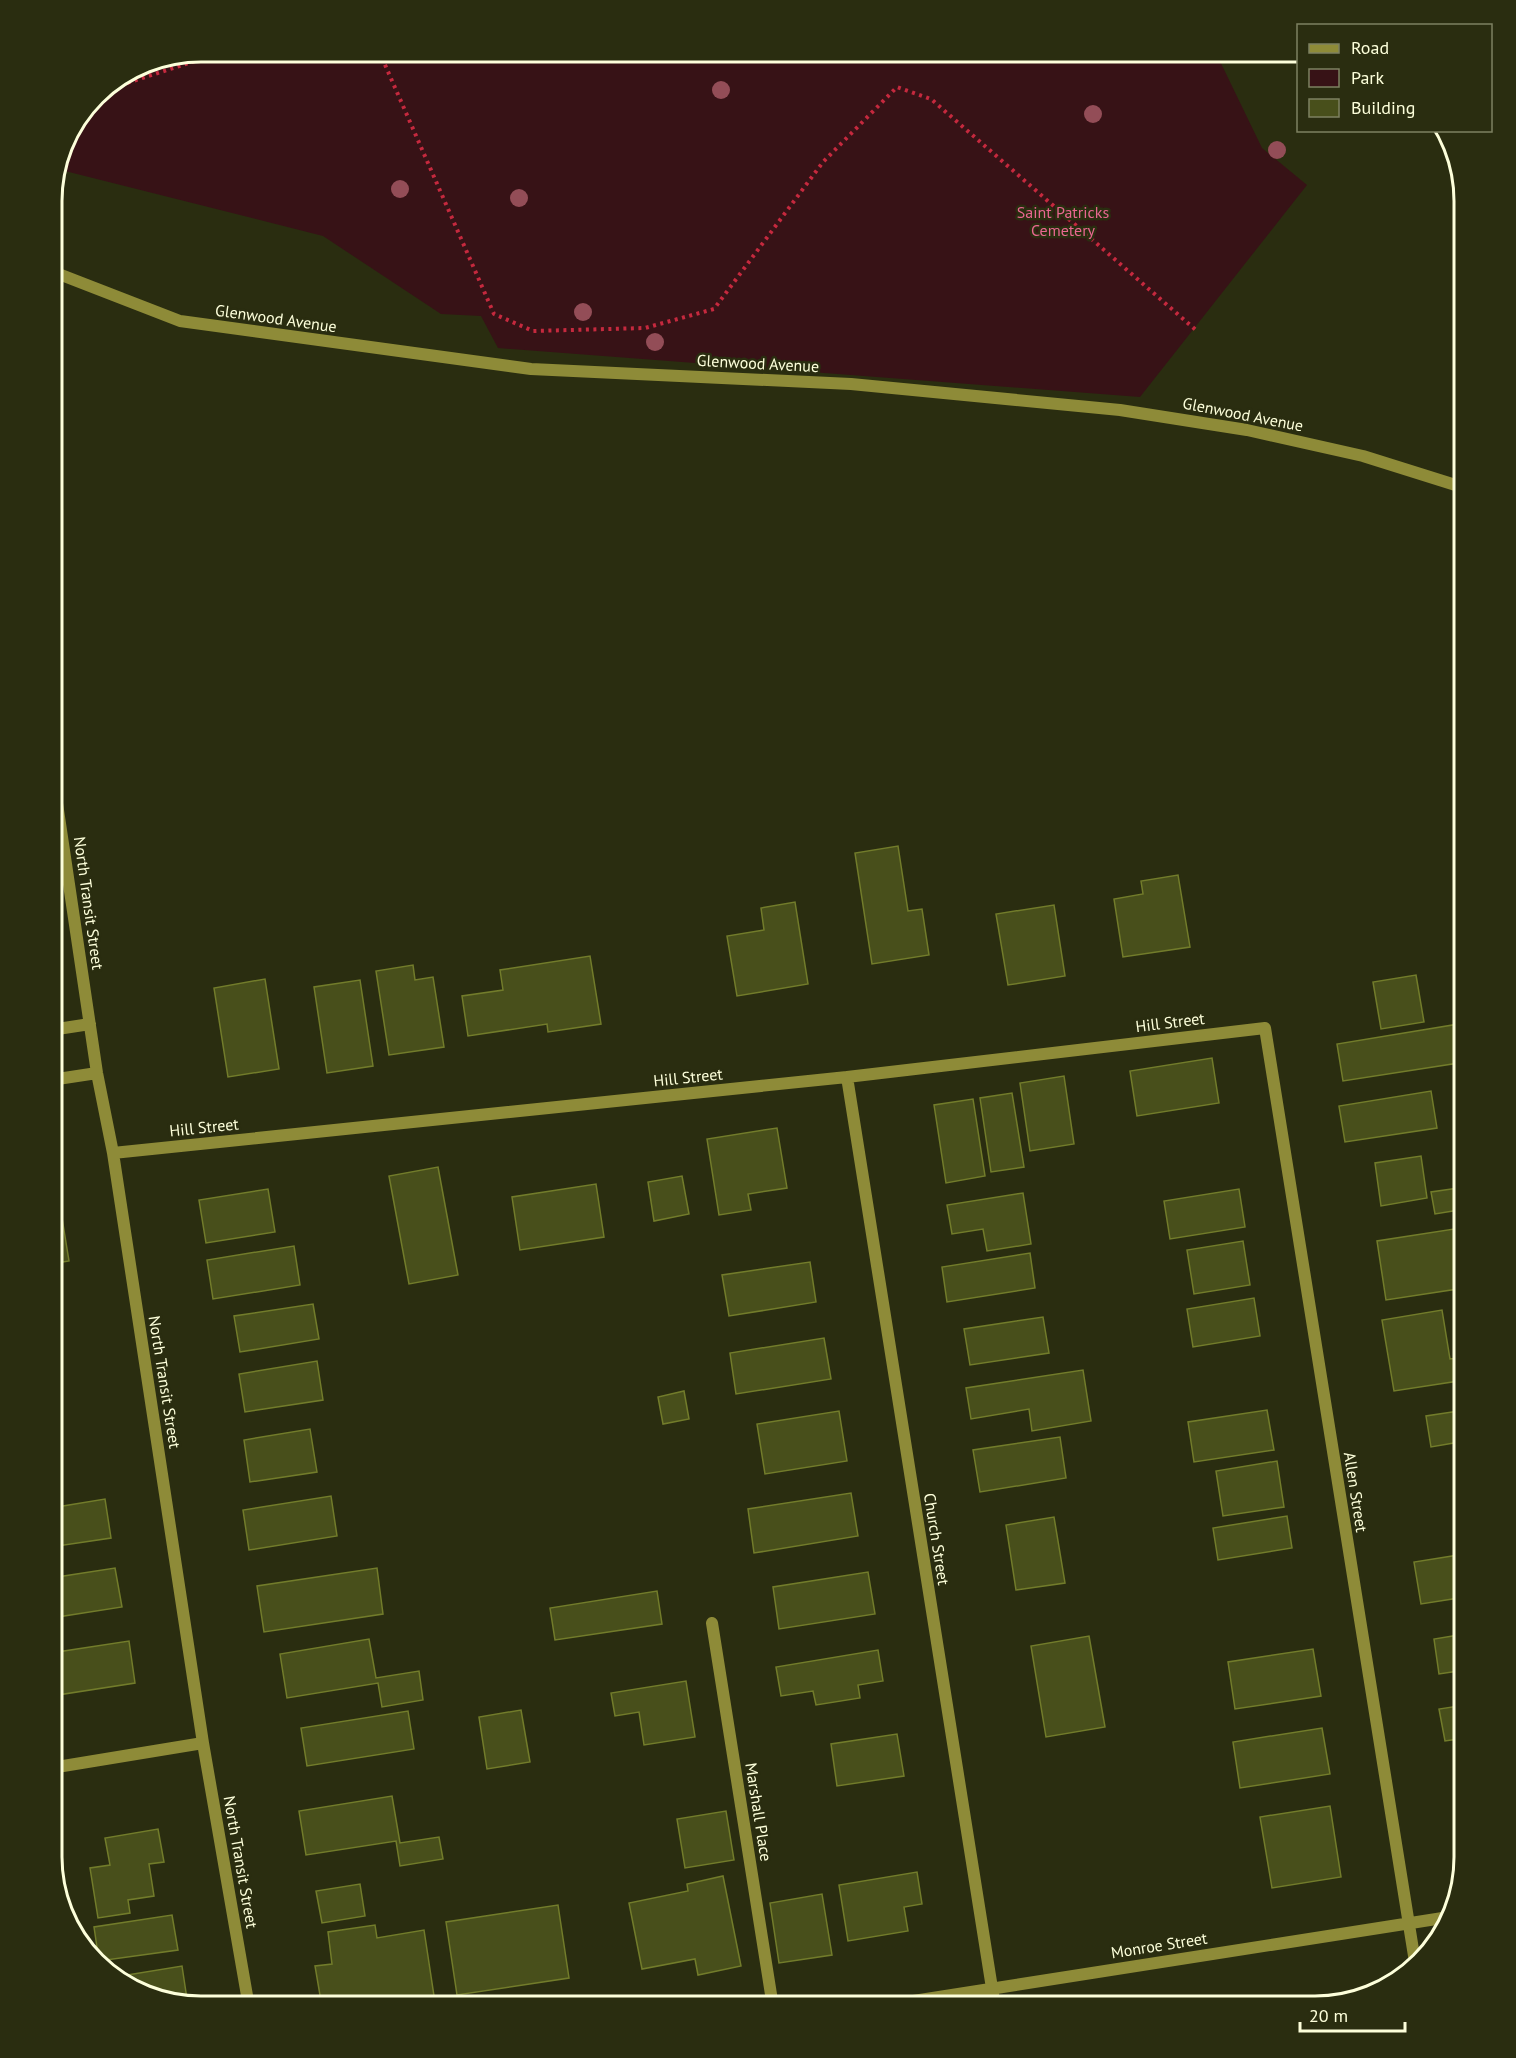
<svg xmlns="http://www.w3.org/2000/svg" width="1516" height="2058" font-family="'PT Sans',sans-serif">
<rect width="100%" height="100%" fill="#2a2d10"/>
<path fill="#371216" d="M201 51H1215L1262 148 1307 185 1140 397 498 348 481 316 441 314 323 236 57 169 66 135 102 88 144 62Z"/>
<path fill="#484f1b" stroke="#727c2b" stroke-width="1.5" d="M898 846 908 911 922 909 929 955 872 964 855 853Z
M1178 875 1190 947 1123 957 1114 899 1143 894 1141 881Z
M795 902 808 984 737 996 727 936 764 930 761 908Z
M1054 905 1065 976 1008 985 996 914Z
M590 956 601 1024 548 1032 547 1024 468 1036 462 996 503 990 500 970Z
M413 965 415 980 433 977 444 1047 389 1055 376 971Z
M1416 975 1424 1022 1381 1029 1373 982Z
M265 979 279 1069 228 1077 214 988Z
M360 980 373 1066 327 1073 314 987Z
M1465 1023V1062L1343 1081 1337 1044Z
M1212 1058 1219 1103 1137 1116 1130 1071Z
M1064 1076 1074 1144 1030 1151 1020 1083Z
M1431 1091 1437 1128 1345 1142 1339 1106Z
M1012 1093 1024 1167 991 1172 980 1098Z
M973 1099 985 1176 946 1183 934 1105Z
M777 1128 787 1188 748 1194 751 1210 719 1215 707 1139Z
M51 1152H54L59 1184 51 1186Z
M1421 1156 1427 1198 1381 1206 1375 1163Z
M438 1167 458 1275 409 1284 389 1176Z
M682 1176 689 1214 654 1221 648 1182Z
M596 1184 604 1237 520 1250 512 1197Z
M1465 1187V1209L1435 1214 1431 1192Z
M268 1189 275 1232 206 1243 199 1200Z
M1239 1189 1245 1227 1170 1239 1164 1201Z
M1023 1193 1031 1244 987 1251 983 1229 952 1234 947 1205Z
M62 1218 69 1261 51 1264V1220Z
M1454 1229 1464 1288 1386 1300 1377 1241Z
M1243 1241 1250 1285 1194 1294 1187 1250Z
M294 1246 300 1285 213 1299 207 1260Z
M1030 1253 1035 1288 947 1302 942 1267Z
M810 1262 816 1302 729 1316 722 1275Z
M1254 1298 1260 1336 1193 1347 1187 1309Z
M313 1304 319 1339 240 1352 234 1316Z
M1442 1310 1450 1359 1465 1357V1380L1394 1391 1382 1320Z
M1043 1317 1049 1353 970 1365 964 1329Z
M824 1338 831 1379 736 1394 730 1353Z
M317 1361 323 1400 245 1412 239 1374Z
M1083 1370 1091 1421 1032 1431 1029 1409 971 1419 966 1388Z
M684 1391 689 1419 663 1424 658 1397Z
M1267 1410 1274 1450 1194 1462 1188 1422Z
M1465 1410V1441L1431 1447 1426 1416Z
M839 1411 847 1461 765 1474 757 1424Z
M310 1429 317 1472 250 1482 244 1440Z
M1060 1437 1066 1478 980 1492 973 1450Z
M1277 1461 1284 1507 1223 1516 1216 1471Z
M851 1493 858 1536 754 1553 748 1509Z
M331 1496 337 1536 249 1550 243 1510Z
M105 1499 111 1538 51 1547V1508Z
M1287 1516 1292 1548 1218 1560 1213 1528Z
M1054 1517 1065 1583 1016 1590 1006 1525Z
M1465 1554V1597L1421 1604 1414 1562Z
M115 1568 122 1607 51 1618V1578Z
M377 1568 383 1614 264 1632 257 1586Z
M868 1572 875 1614 779 1629 773 1587Z
M657 1591 662 1624 555 1640 550 1608Z
M1465 1634V1670L1439 1674 1434 1639Z
M1089 1636 1105 1727 1046 1737 1031 1646Z
M369 1639 376 1678 419 1671 423 1700 382 1707 378 1683 287 1698 280 1654Z
M129 1641 135 1683 51 1696V1653Z
M1313 1649 1321 1696 1235 1709 1228 1662Z
M878 1650 883 1681 858 1685 860 1698 816 1705 813 1691 781 1696 776 1667Z
M686 1681 695 1737 644 1745 639 1712 615 1716 611 1693Z
M1465 1705V1738L1445 1741 1439 1709Z
M521 1710 530 1762 487 1769 479 1717Z
M408 1711 414 1749 307 1766 301 1728Z
M1322 1728 1330 1774 1240 1788 1233 1742Z
M897 1734 904 1776 837 1786 831 1744Z
M392 1796 400 1843 439 1837 443 1859 400 1866 396 1841 306 1855 299 1811Z
M1330 1806 1341 1877 1272 1888 1260 1817Z
M726 1811 734 1860 685 1868 677 1819Z
M158 1829 164 1862 149 1864 154 1896 128 1900 130 1913 98 1918 90 1868 110 1865 105 1838Z
M917 1872 922 1904 904 1907 908 1931 848 1941 839 1885Z
M723 1876 741 1966 698 1975 695 1959 642 1969 629 1903 688 1891 687 1884Z
M360 1884 365 1916 322 1923 316 1891Z
M822 1894 832 1955 779 1963 770 1903Z
M558 1905 569 1978 457 1995 446 1922Z
M172 1915 178 1950 99 1961 94 1927Z
M375 1925 377 1938 424 1930 434 1996 366 2007H322L315 1966 332 1964 328 1932Z
M182 1966 187 1999 172 2001 126 1987 115 1977Z
M1360 1993V1995L1316 2007H1294L1293 2004Z
M1264 1999 1266 2007H1219Z"/>
<g fill="none" stroke-linecap="round" stroke-linejoin="round">
<path stroke="#c5293e" stroke-width="4" stroke-dasharray="3 4.5" stroke-linecap="butt" d="M379 51 494 314 533 331 645 328 714 309 823 162 897 87 931 99 1197 331
M99 92 226 51"/>
<path stroke="#8e8b38" stroke-width="12" d="M51 763 97 1073 113 1153 203 1743 249 2007
M51 1030 90 1024
M847 1077 995 2007
M51 1080 97 1073
M113 1153 847 1077 1265 1028 1415 1962
M712 1623 773 2007
M51 1768 203 1743
M875 2007 1449 1917"/>
<path stroke="#8e8b38" stroke-width="12" d="M51 271 180 321 531 369 851 384 1120 410 1247 430 1363 456 1465 488"/>
</g>
<g fill="#934d57">
<circle cx="721" cy="90" r="9"/>
<circle cx="1093" cy="114" r="9"/>
<circle cx="1277" cy="150" r="9"/>
<circle cx="400" cy="189" r="9"/>
<circle cx="519" cy="198" r="9"/>
<circle cx="583" cy="312" r="9"/>
<circle cx="655" cy="342" r="9"/>
</g>
<g text-anchor="middle" dominant-baseline="central" stroke-width="5" stroke-linejoin="round" paint-order="stroke">
<g font-size="16" fill="#e96791" stroke="#2a2d10">
<text x="1063" y="212">Saint Patricks<tspan x="1063" dy="18">Cemetery</tspan></text>
</g>
<g font-size="16" fill="#fdffdb" stroke="#2a2d10">
<text transform="translate(276 318) rotate(8)">Glenwood Avenue</text>
<text transform="translate(758 363) rotate(3)">Glenwood Avenue</text>
<text transform="translate(1243 414) rotate(11)">Glenwood Avenue</text>
<text transform="translate(89 903) rotate(82)">North Transit Street</text>
<text transform="translate(1170 1022) rotate(-7)">Hill Street</text>
<text transform="translate(688 1077) rotate(-6)">Hill Street</text>
<text transform="translate(204 1127) rotate(-6)">Hill Street</text>
<text transform="translate(165 1382) rotate(81)">North Transit Street</text>
<text transform="translate(1356 1492) rotate(81)">Allen Street</text>
<text transform="translate(937 1539) rotate(81)">Church Street</text>
<text transform="translate(759 1812) rotate(81)">Marshall Place</text>
<text transform="translate(241 1862) rotate(80)">North Transit Street</text>
<text transform="translate(1159 1945) rotate(-9)">Monroe Street</text>
</g>
</g>
<path d="M0 0H1516V2058H0ZM201 62H1315A139 139 0 0 1 1454 201V1857A139 139 0 0 1 1315 1996H201A139 139 0 0 1 62 1857V201A139 139 0 0 1 201 62Z" fill="#2a2d10" fill-rule="evenodd"/>
<path fill="none" stroke="#fdffdb" stroke-width="3" d="M201 62H1315A139 139 0 0 1 1454 201V1857A139 139 0 0 1 1315 1996H201A139 139 0 0 1 62 1857V201A139 139 0 0 1 201 62Z"/>
<rect x="1297" y="24" width="195" height="108" fill="#2a2d10" stroke="#7e8161" stroke-width="1.5"/>
<rect x="1309" y="44" width="30" height="9" fill="#8e8b38" stroke="#7e8161" stroke-width="1.5"/>
<text x="1351" y="54" font-size="18" fill="#fdffdb">Road</text>
<rect x="1309" y="69" width="30" height="18" fill="#371216" stroke="#7e8161" stroke-width="1.5"/>
<text x="1351" y="84" font-size="18" fill="#fdffdb">Park</text>
<rect x="1309" y="99" width="30" height="18" fill="#484f1b" stroke="#7e8161" stroke-width="1.5"/>
<text x="1351" y="114" font-size="18" fill="#fdffdb">Building</text>
<path d="M1300 2022v9h105v-9" fill="none" stroke="#fdffdb" stroke-width="3"/>
<text x="1309" y="2022" font-size="18" fill="#fdffdb" stroke="#2a2d10" stroke-width="4.5" paint-order="stroke">20 m</text>
</svg>
